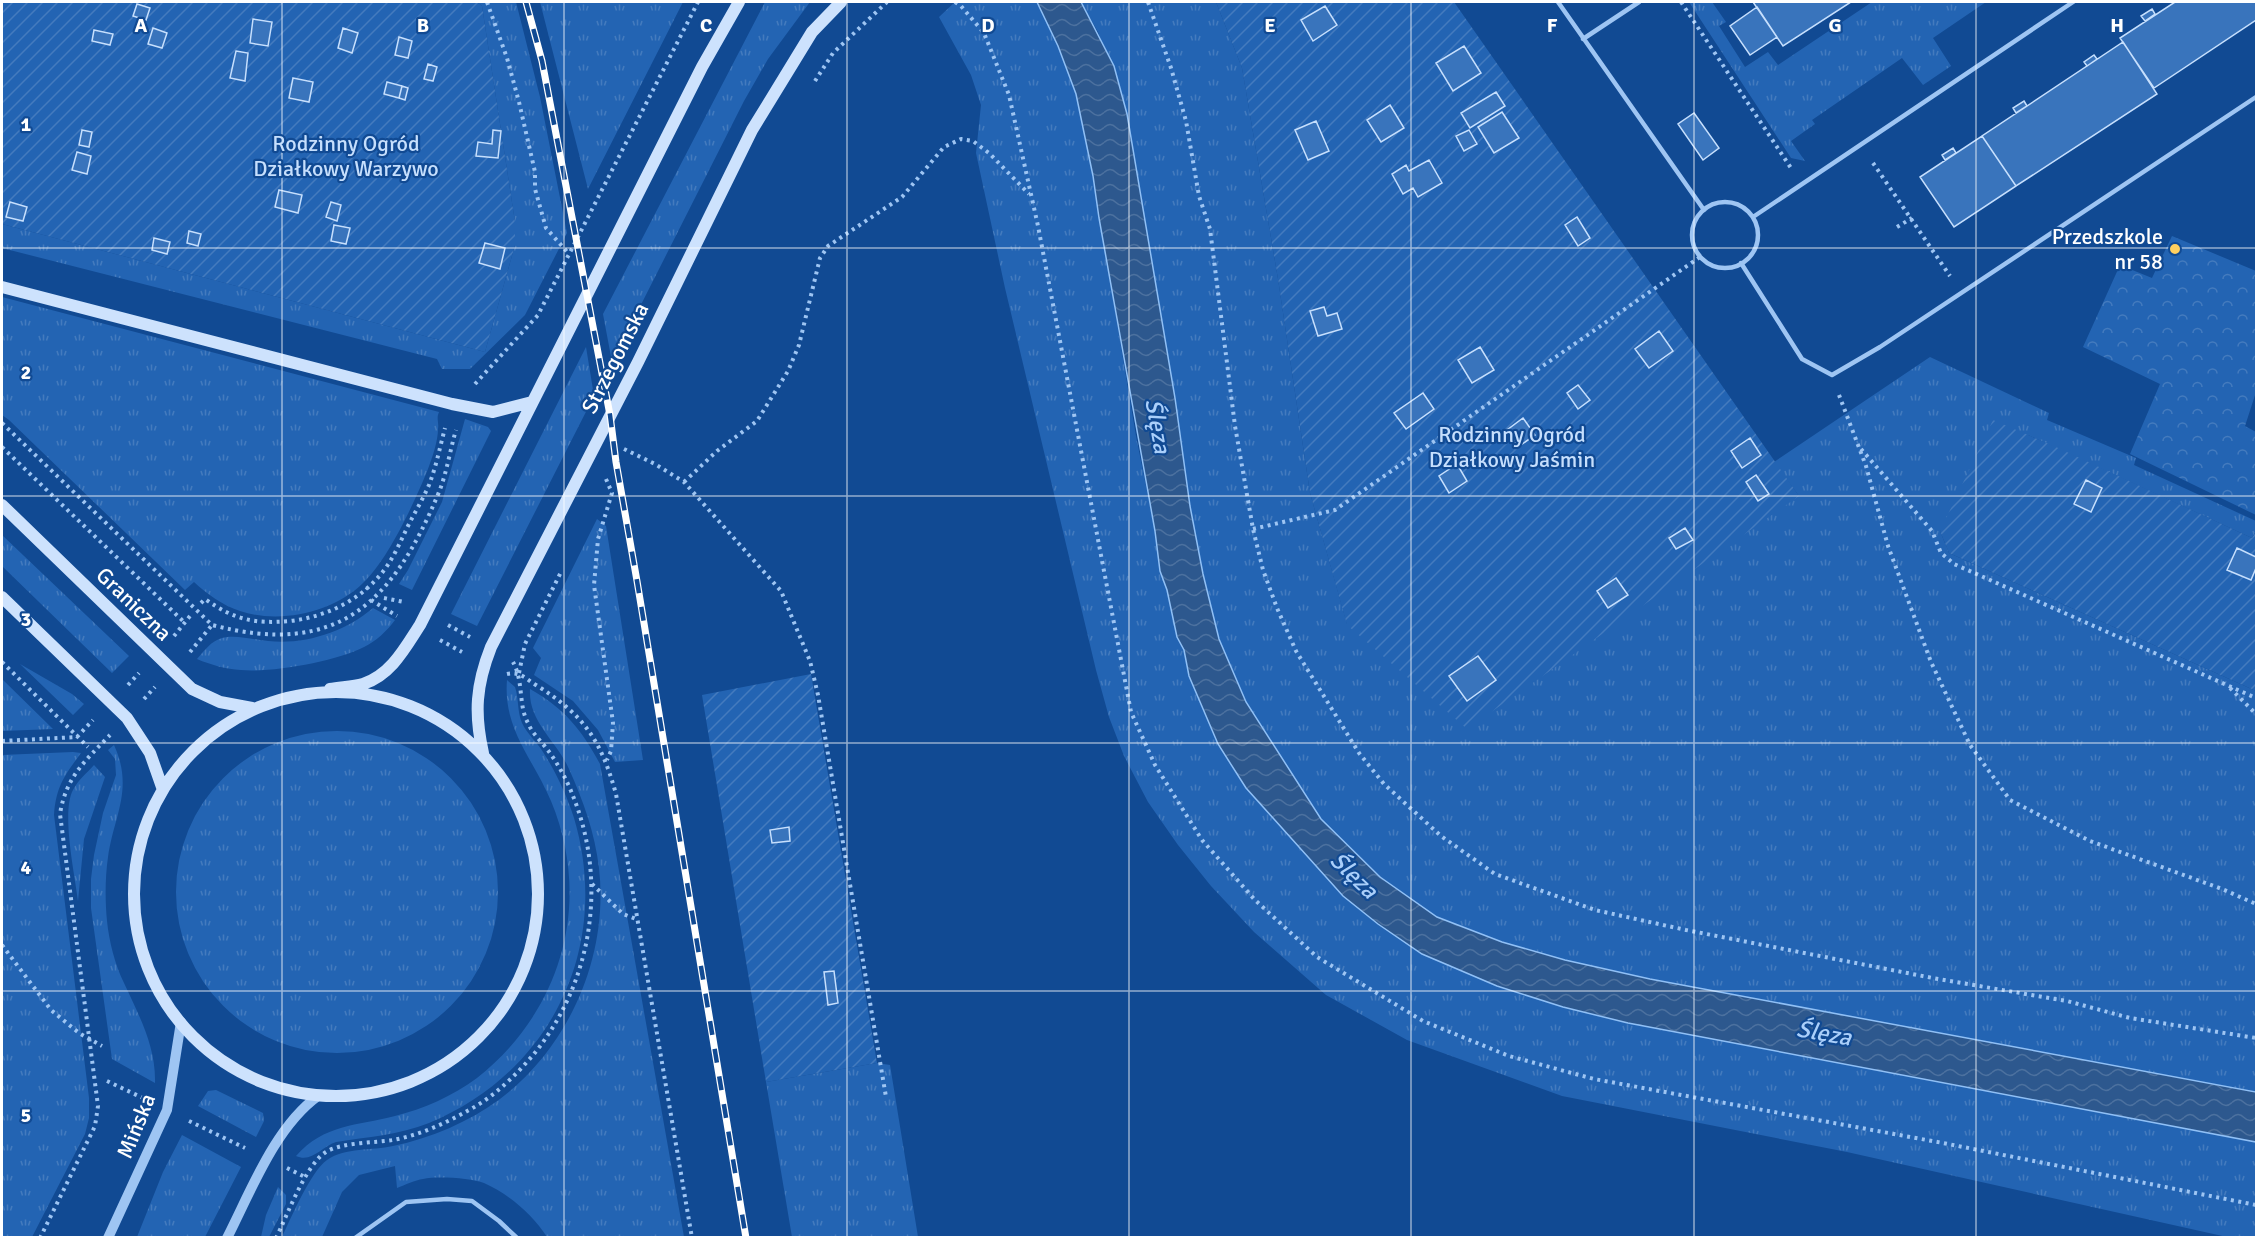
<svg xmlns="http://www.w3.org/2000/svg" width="2258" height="1239" font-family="Signika,sans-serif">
<defs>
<pattern id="grass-tufts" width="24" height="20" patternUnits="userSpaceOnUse" patternTransform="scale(1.5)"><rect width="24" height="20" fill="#2364b3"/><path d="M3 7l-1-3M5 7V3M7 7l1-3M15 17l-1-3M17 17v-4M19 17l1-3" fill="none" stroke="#447bbe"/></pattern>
<pattern id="forest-crowns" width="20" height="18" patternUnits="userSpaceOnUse" patternTransform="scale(1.5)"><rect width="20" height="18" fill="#2364b3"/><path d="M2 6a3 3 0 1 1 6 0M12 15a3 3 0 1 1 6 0" fill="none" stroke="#447bbe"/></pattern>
<pattern id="garden-furrows" width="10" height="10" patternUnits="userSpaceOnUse" patternTransform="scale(1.5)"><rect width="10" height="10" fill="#2364b3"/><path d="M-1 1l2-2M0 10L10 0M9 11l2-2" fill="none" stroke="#447bbe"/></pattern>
<pattern id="water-waves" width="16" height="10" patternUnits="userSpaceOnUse" patternTransform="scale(1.5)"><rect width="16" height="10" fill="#2d588e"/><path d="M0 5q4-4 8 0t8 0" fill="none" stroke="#4c719f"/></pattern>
</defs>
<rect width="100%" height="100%" fill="#114a93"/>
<path fill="url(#grass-tufts)" d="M477 2H516L540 97 567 233 525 315 470 369H442L437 359 2 248V224L485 352 515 245V222L482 6Z
M540 2H683L588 189Z
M765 2H810L768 59 744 101 612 362 603 314Z
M955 2H1037L1058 46 1076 94 1086 138 1136 436 1155 531 1160 571 1167 590 1177 637 1184 650 1189 676 1202 703 1422 954 1497 986 1563 1007 1628 1023 2256 1142V1237H2227L1847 1152 1562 1096 1407 1040 1326 995 1254 932 1211 886 1178 845 1148 802 1124 756 1109 717 1096 670 1005 288 976 153 981 105 971 75 939 17Z
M1081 2H1216L1242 68 1278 279 1310 493 1347 624 1799 496 1774 462 1930 357 2049 413 2047 420 2136 458 2134 465 2256 521V531L2252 538 2028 435 1940 531 1949 553 2256 691V1092L1650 979 1565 960 1502 942 1437 917 1380 877 1321 819 1246 702 1219 639 1203 574 1190 506 1175 398 1127 114 1098 32Z
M1689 2H1712L1726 22 1719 26 1745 67 1768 52 1778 65 1872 2H1986L1933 38 1951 66 1923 85 1902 58 1812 120 1815 124 1791 141 1805 161 1791 158Z
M2 297 439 412C436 419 439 421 438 429 438 441 432 458 428 469 415 501 388 560 363 583 333 613 279 624 240 611 222 605 207 594 194 582L185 590 9 420 2 415Z
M586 347 594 396 477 626 451 614Z
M465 419 488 427 491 431 412 590 399 584 408 570 442 502Z
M597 519 606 526 643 760 615 762 598 730 573 701 534 675 541 658 533 648Z
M2 535 129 656 112 673 2 566Z
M373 608 395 620C388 630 375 642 364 647 337 661 272 673 241 670 226 669 211 665 197 659 204 651 211 641 222 638 235 634 254 640 268 641 305 645 345 632 373 608Z
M20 664 72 694 84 704 73 715Z
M2 679 53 729 2 731Z
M507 680 515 687C519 699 517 711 522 723 527 734 537 742 543 752 556 772 567 796 574 818 612 946 552 1072 429 1123 399 1135 367 1137 336 1142 321 1147 312 1163 296 1156 324 1124 357 1126 395 1116 423 1109 453 1096 477 1078 562 1011 593 902 551 801 533 758 503 730 507 680Z
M530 689C565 709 581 729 600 764L684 1237H547C533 1215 509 1194 484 1183 471 1178 437 1176 423 1179 415 1180 405 1185 397 1188L395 1166 359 1175 342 1192 322 1237H282C291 1218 311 1171 327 1160 346 1147 372 1151 393 1146 431 1138 469 1122 500 1099 570 1046 609 955 599 868 595 833 583 800 569 769 557 741 528 722 530 689Z
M176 892a161 161 0 1 1 322 0a161 161 0 1 1-322 0Z
M114 745C134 789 114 815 108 857 105 878 105 900 107 921 109 941 115 965 124 983 139 1016 156 1046 155 1083L112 1059 91 908V879L94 855 103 813 116 775 115 759 108 750Z
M73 752 81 753C64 776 56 787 54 815L89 1098V1118L85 1134 32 1237H2V755Z
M94 765 105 777 84 839 78 901C75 875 61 812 73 790 78 780 87 773 94 765Z
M877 1063 890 1065 918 1237H792L766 1082Z
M216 1090 263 1113 264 1121 256 1137 198 1106 208 1091Z
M182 1135 241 1167 205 1237H137L163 1172Z
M278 1187 286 1195V1204L269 1237H261L266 1215Z"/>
<path fill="url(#forest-crowns)" d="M2172 236 2256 271V392L2245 426 2256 432V515L2130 454 2160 384 2083 347 2120 265 2152 278Z"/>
<path fill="url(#garden-furrows)" d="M2 2H477L482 6 515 222V245L485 352 2 224Z
M1216 2H1454L1799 496 1467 729 1347 625 1310 493 1278 279 1242 68Z
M1993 420 2056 447 2252 538 2256 531V691L1949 553 1940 531Z
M811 674 877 1063 766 1082 702 695Z"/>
<path fill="url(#water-waves)" stroke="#90c0f6" stroke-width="1.5" d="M1037 2H1081L1114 66 1127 114 1175 398 1190 506 1203 574 1219 639 1246 702 1321 819 1380 877 1437 917 1502 942 1565 960 1650 979 2256 1092V1142L1628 1023 1563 1007 1497 986 1422 954 1378 924 1343 896 1246 788 1218 744 1189 676 1184 650 1177 637 1167 590 1160 571 1155 531 1099 218 1093 176 1076 94 1058 46Z"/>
<path fill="#3974bc" stroke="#c6dffd" stroke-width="1.5" d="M1753 2H1851L1783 46Z
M2175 2H2256V20L2154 88 2120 38Z
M137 4 150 8 146 20 133 16Z
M1325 6 1337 25 1313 41 1301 20Z
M1757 7 1777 37 1750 55 1730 26Z
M2152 9 2155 14 2145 21 2141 16Z
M253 19 272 22 268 46 250 43Z
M153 28 167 33 162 48 148 44Z
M343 28 358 33 352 53 338 48Z
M94 30 113 34 110 45 92 41Z
M399 37 412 41 408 58 395 55Z
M2123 42 2157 94 2016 186 1982 136Z
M1464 46 1481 73 1453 91 1436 63Z
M236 51 248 53 245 81 230 78Z
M2094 55 2097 59 2087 66 2084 62Z
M428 64 437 67 433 81 424 79Z
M293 78 313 82 309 102 289 98Z
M387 82 402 86 399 98 384 94Z
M402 86 408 88 405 100 399 98Z
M1496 92 1505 106 1470 128 1461 113Z
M2024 101 2027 106 2016 113 2013 108Z
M1390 105 1404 128 1381 142 1367 120Z
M1502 112 1519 138 1494 153 1478 127Z
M1694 113 1719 148 1703 160 1678 124Z
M1316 121 1329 151 1308 160 1295 130Z
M82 130 92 132 89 147 79 145Z
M493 130 501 131 498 158 476 156 478 142 492 144Z
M1469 130 1477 144 1464 151 1456 136Z
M1982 136 2016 186 1954 227 1920 177Z
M1953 148 1956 153 1945 160 1942 155Z
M77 152 91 156 87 174 72 170Z
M1429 160 1442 183 1418 197 1413 188 1403 194 1392 174 1406 165 1409 171Z
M279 190 302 195 298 213 275 207Z
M10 202 27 207 23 221 6 217Z
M331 202 341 205 337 221 326 217Z
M1577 217 1590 238 1578 246 1565 225Z
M334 225 350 228 346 244 331 241Z
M189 231 201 234 198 246 187 243Z
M154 238 170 242 167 254 152 250Z
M485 243 505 248 500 269 479 263Z
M1324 307 1327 316 1337 313 1342 329 1318 336 1310 311Z
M1659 331 1673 351 1649 368 1635 349Z
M1480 347 1494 370 1472 383 1458 360Z
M1578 385 1590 400 1578 409 1567 393Z
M1423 393 1434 409 1406 429 1394 413Z
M1523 418 1535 435 1518 447 1507 430Z
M1750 438 1761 455 1742 468 1731 451Z
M1457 464 1467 481 1449 493 1439 476Z
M1756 475 1769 494 1758 501 1746 482Z
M2086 480 2102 488 2091 512 2074 504Z
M1685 528 1693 540 1676 549 1669 538Z
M2237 548 2256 557V568L2251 580 2227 570Z
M1616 578 1628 595 1608 608 1597 591Z
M1478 656 1496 680 1467 701 1449 676Z
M789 827 790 841 772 843 770 830Z
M834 971 838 1003 828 1005 824 972Z"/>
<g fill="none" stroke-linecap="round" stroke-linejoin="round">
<path stroke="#9ec5f3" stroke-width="4" stroke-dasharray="3 4.5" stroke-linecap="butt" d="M487 2 507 58 519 102 535 172V189L546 228 569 254
M955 2 961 6 984 33 1009 95 1038 226 1131 712 1155 765 1202 840 1255 900 1317 957 1423 1021 1509 1056 1594 1079 1943 1143 2256 1205
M1148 2 1171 68 1186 121 1199 196 1210 229 1235 426 1253 529 1263 570 1277 608 1296 651 1359 753 1384 784 1441 836 1495 874 1595 910 1686 930 1938 979 2067 1001 2130 1018 2256 1038
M1681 2 1791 168
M815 81 833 53 887 2
M1873 163 1950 276
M1897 227 1912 218
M475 384 538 315 698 2
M1839 395 1866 466 1888 546 1931 662 1970 745 2010 800 2090 841 2222 889 2256 904
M2 423 212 625C338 658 393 603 439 492 447 472 450 450 456 430
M2 447 185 623
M624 449 655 464 684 482 781 591 810 661 818 695 886 1097
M1861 449 1932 531 1941 553 1954 564 2256 698
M606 479 612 493 598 539 594 585 613 723 611 751 607 760
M684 482 717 451 757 421 788 371 799 345 820 258 828 246 902 197 944 147 961 139 973 141 989 153 1029 194
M1253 529 1335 510 1700 257
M366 587 371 591
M384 598 404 602
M371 600 397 616
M201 603 205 599C235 620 254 624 290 621 325 617 359 601 381 574 393 560 400 542 408 526 415 512 423 499 429 485 436 467 440 447 445 428
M448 625 470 637
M174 636 190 616
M440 640 462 652
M190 652 212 625
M2 662 88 747
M519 673 525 644 561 572
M507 674C520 671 526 679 536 685 584 715 601 740 616 794L692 1238
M128 685 139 673
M2230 688 2256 714
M144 699 155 687
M2 741 77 737 93 720
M592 884 623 914 636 919
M2 945 51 1010 79 1033 102 1046
M107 1081 145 1099
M189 1121 245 1148
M287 1168 305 1177
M40 1238 95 1126 98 1106 60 814C66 777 85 761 110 735
M276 1238C287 1216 306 1164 326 1152 342 1142 375 1143 393 1140 420 1135 446 1123 469 1110 494 1097 516 1075 534 1054 592 982 608 883 573 796 567 780 557 762 547 749 540 740 532 733 528 723 518 705 524 682 513 662"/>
<path stroke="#9ec5f3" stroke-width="4.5" d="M1558 2 1704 210
M1583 39 1639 2
M1692 235a33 33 0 1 1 66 0a33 33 0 1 1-66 0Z
M1753 217 2073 2
M1741 263 1802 359 1832 375 1880 347 2256 97
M355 1238 406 1202 447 1199 472 1201 499 1221 517 1238"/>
<path stroke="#9ec5f3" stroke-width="10" d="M108 1238 167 1110 181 1022
M227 1238C251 1191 275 1127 318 1096"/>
<path stroke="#cde2fd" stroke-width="12" d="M2 287 452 404 493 412 532 402
M2 505 192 689 220 702 252 708
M2 597 127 718 150 753 162 787
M330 689C341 687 353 687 363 684 391 675 405 648 420 625L702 67 739 2
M134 894a202 202 0 1 1 404 0a202 202 0 1 1-404 0Z
M483 753C474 713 476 685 491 647L638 362 752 130 812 32 841 2"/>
<g stroke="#fff" stroke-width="7">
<path id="rail" d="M526 2 542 61 610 415 616 462 637 581 746 1238"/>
</g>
<use href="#rail" stroke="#114a93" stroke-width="4.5" stroke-dasharray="14" stroke-linecap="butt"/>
</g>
<path fill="none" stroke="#fff" stroke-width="1.5" stroke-opacity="0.55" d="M282 2V1238M564 2V1238M847 2V1238M1129 2V1238M1411 2V1238M1694 2V1238M1976 2V1238M2 248H2256M2 496H2256M2 743H2256M2 991H2256"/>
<circle fill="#ffd060" stroke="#114a93" stroke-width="2" cx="2175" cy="249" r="6"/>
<g text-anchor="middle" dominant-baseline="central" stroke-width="4.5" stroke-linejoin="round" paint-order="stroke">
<g font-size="22" fill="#c6dffd" stroke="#114a93">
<text x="346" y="143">Rodzinny Ogród<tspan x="346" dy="25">Działkowy Warzywo</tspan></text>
<text x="1512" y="434">Rodzinny Ogród<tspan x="1512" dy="25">Działkowy Jaśmin</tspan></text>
</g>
<g font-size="22" fill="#fff" stroke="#114a93" text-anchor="end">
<text x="2163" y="236">Przedszkole<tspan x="2163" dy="25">nr 58</tspan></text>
</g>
<g font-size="22" fill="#fff" stroke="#114a93">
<text transform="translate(615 358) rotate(-63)">Strzegomska</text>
<text transform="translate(134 604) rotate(44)">Graniczna</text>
<text transform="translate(136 1126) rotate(-68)">Mińska</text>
</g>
<g font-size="24" font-style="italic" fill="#aacffa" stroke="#114a93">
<text transform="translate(1158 426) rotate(80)">Ślęza</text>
<text transform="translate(1354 875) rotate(44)">Ślęza</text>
<text transform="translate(1824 1033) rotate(10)">Ślęza</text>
</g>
</g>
<g font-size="20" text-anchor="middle" font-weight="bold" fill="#fff" stroke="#114a93" stroke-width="4.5" stroke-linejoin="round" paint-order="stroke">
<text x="141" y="32">A</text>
<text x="423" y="32">B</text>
<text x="706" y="32">C</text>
<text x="988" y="32">D</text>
<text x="1270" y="32">E</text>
<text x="1552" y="32">F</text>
<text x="1835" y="32">G</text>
<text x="2117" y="32">H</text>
<text x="26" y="131">1</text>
<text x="26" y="379">2</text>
<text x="26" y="626">3</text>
<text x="26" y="874">4</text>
<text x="26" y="1122">5</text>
</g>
<rect width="2258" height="1239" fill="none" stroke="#ffffff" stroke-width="6"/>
</svg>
